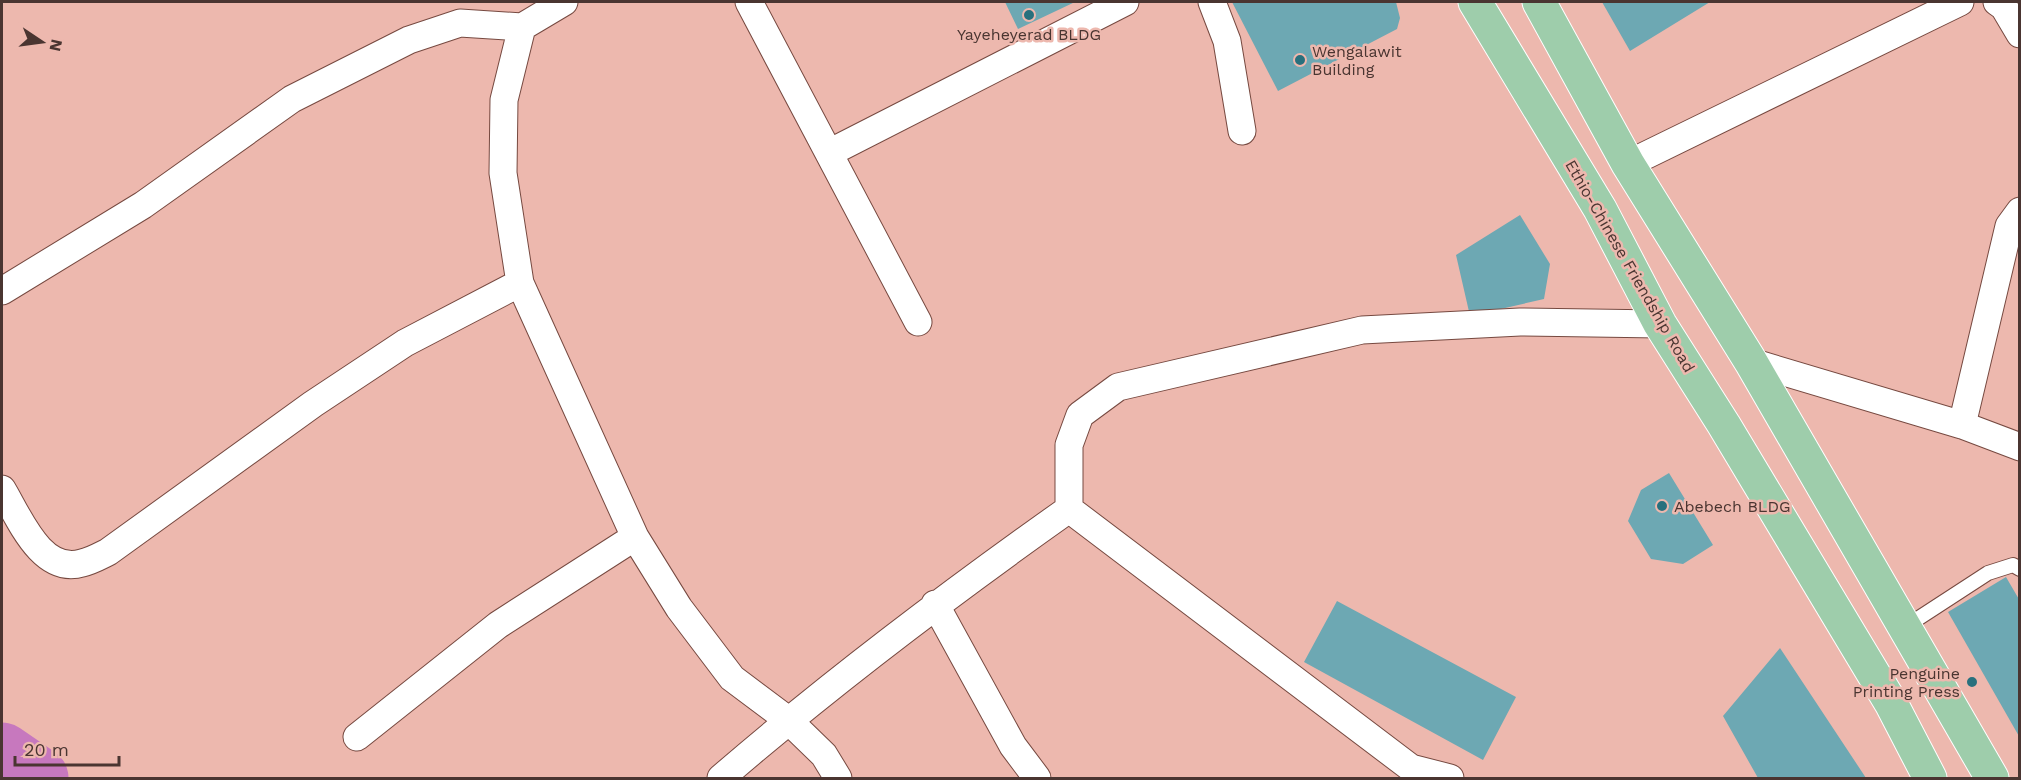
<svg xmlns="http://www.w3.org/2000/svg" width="2021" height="780" font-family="'Work Sans',sans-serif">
<rect width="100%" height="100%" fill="#edb8ae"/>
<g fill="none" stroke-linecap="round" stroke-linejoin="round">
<path stroke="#c778be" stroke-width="63" d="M2 754 37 778"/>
</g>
<path fill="#6da8b3" d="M1005 2H1075L1018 29Z
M1232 2H1396L1400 18 1397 29 1278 91Z
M1602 2H1710L1630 51Z
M1520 215 1550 264 1544 299 1470 316 1456 255Z
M1669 473 1713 545 1683 564 1651 559 1628 521 1641 490Z
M2006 577 2020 601V738L1948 612Z
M1337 601 1516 697 1483 760 1304 662Z
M1780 648 1866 778H1758L1723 716Z"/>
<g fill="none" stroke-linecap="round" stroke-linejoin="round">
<g stroke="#764940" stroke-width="16">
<path id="lane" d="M1905 627 1988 573 2013 565 2020 569"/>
</g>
<g stroke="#764940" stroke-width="29">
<path id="street" d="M749 2 918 322
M1212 2 1227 41 1242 131
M1997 2 2004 7 2020 34
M522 27 504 100 503 173 520 283 635 537 679 608 732 678 788 720 824 755 838 778
M829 153 1125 2
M1628 164 1960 2
M2 291 143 205 292 99 409 40 460 23 522 27 564 2
M1751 362 1962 425 2020 447
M1962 425 2009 226 2020 211
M2 489C19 517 41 575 82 563 91 561 100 556 108 552L313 404 405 343 520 283
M1069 509V445L1080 415 1118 387 1362 330 1520 322 1660 324
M1069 509 1411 768 1450 778
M935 604 1013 746 1037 778
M357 737 498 625 635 537
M721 778C832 682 949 594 1069 509"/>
</g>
<g stroke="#fff" stroke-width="35">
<path id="primary" d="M1475 2 1600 209 1660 324 1724 425 1891 703 1930 778
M1539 2 1628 164 1751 362 1992 778"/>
</g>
<use href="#lane" stroke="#fff" stroke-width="14"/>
<use href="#street" stroke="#fff" stroke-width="27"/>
<use href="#primary" stroke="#9ecdab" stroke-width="33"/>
</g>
<g fill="#29707d" stroke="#edb8ae" stroke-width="2">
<circle cx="1029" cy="15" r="6"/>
<circle cx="1300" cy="60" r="6"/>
<circle cx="1662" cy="506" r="6"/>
<circle cx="1972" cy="682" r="6"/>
</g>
<g text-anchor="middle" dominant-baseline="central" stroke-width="5" stroke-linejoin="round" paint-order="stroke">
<g font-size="16" fill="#4a3531" stroke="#edb8ae" text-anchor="start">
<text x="1029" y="34" text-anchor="middle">Yayeheyerad BLDG</text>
<text x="1312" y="51">Wengalawit<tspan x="1312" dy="18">Building</tspan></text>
<text x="1674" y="506">Abebech BLDG</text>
<text x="1960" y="673" text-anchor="end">Penguine<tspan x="1960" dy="18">Printing Press</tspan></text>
</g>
<g font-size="16" fill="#4a3531" stroke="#edb8ae">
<text transform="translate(1630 266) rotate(60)">Ethio-Chinese Friendship Road</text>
</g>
</g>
<rect width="2021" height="780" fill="none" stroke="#4a3531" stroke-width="6"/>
<g transform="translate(42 42) rotate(103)" stroke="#edb8ae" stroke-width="4.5" paint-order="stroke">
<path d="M0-4.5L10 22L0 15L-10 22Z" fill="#4a3531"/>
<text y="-9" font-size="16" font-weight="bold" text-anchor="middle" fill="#4a3531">N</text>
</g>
<path d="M15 756v9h104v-9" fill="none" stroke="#4a3531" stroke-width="3"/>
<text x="24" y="756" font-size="18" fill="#4a3531" stroke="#edb8ae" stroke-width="4.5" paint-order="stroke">20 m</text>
</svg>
